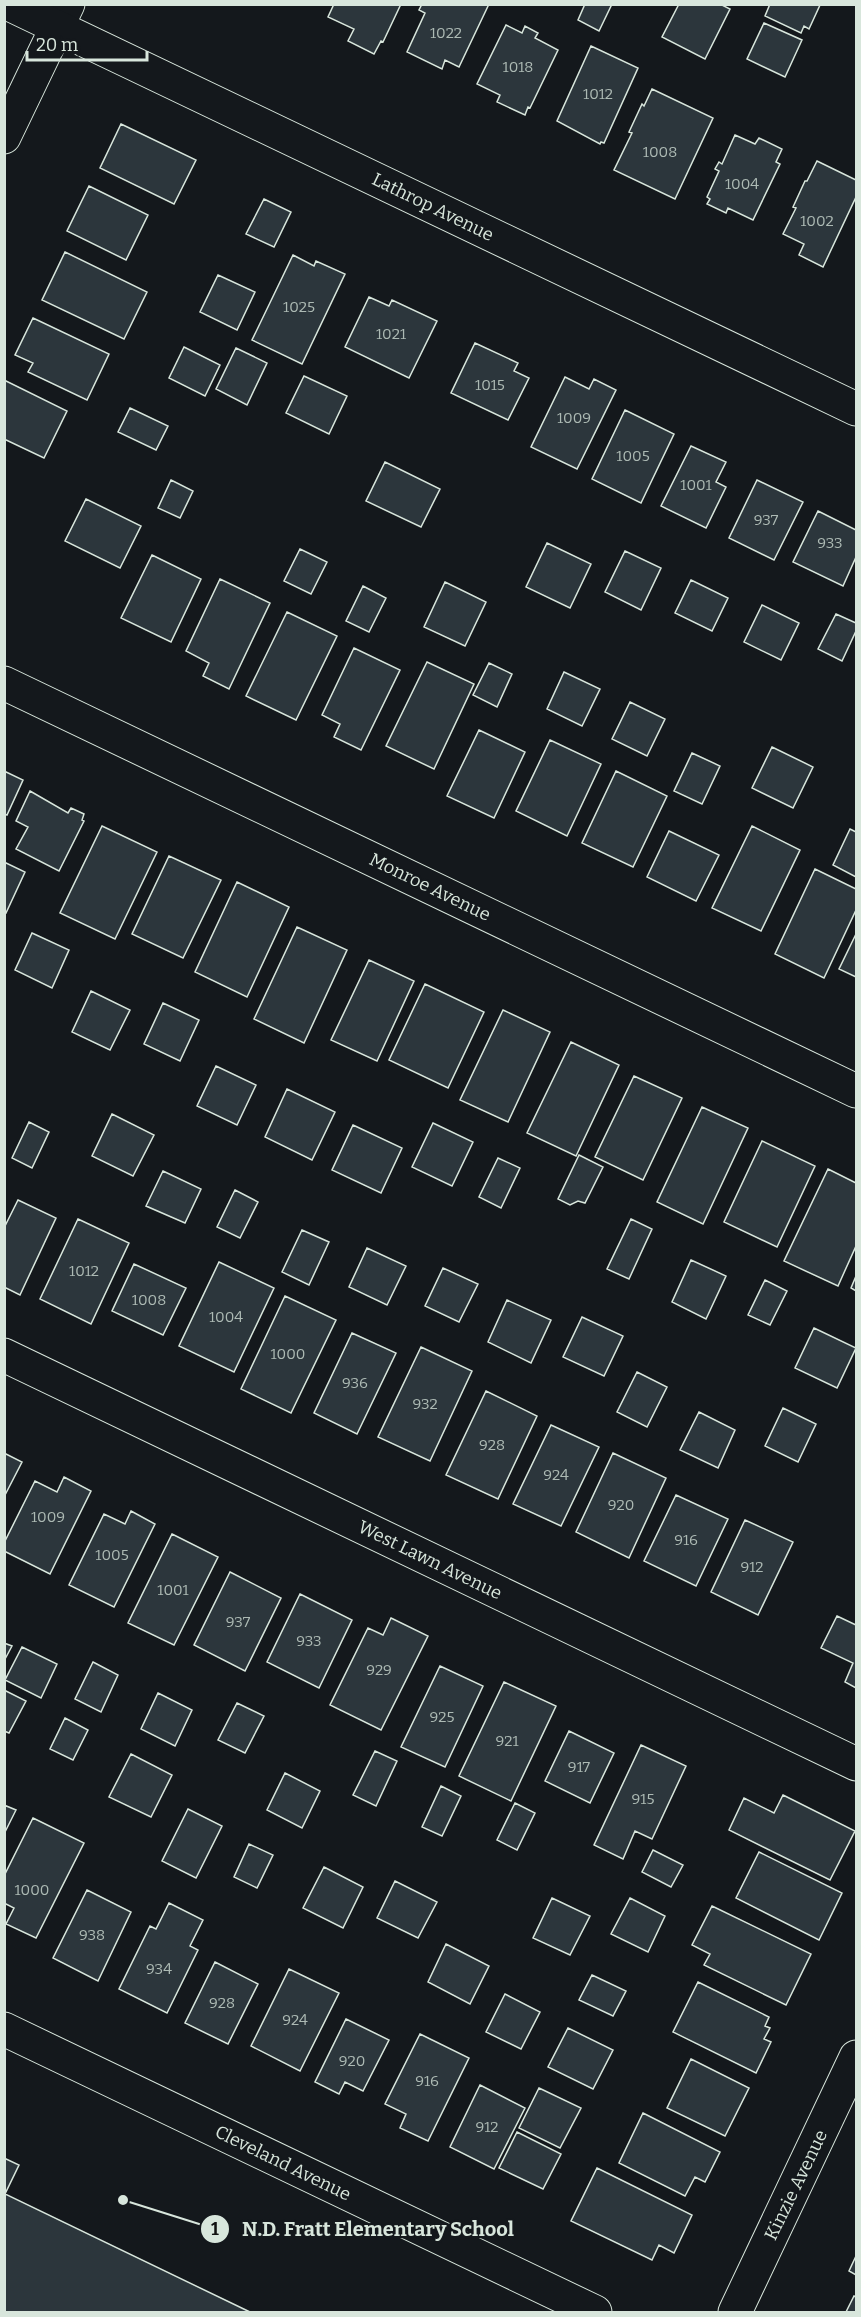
<svg xmlns="http://www.w3.org/2000/svg" width="861" height="2317" font-family="Bitter,serif">
<rect width="100%" height="100%" fill="#14181c"/>
<path fill="#2c363c" stroke="#d8e6dc" stroke-width="1.5" d="M334 4H401L383 42 381 41 374 54 348 41 354 29 328 17Z
M422 4H489L459 67 445 60 442 69 407 52 425 13 419 10Z
M585 4H612L599 31 578 20Z
M679 4H720L730 9 705 59 662 37Z
M770 4H820V5L809 29 804 26 801 33 765 16Z
M764 23 802 40 785 77 747 59Z
M506 25 522 33 525 26 538 33 535 38 558 50 530 108 528 107 525 115 497 102 500 95 477 84Z
M591 46 638 68 604 143 601 142 600 144 557 121Z
M652 89 713 118 675 199 614 170 632 133 629 132 642 104 644 106Z
M121 124 196 160 174 204 100 168Z
M735 135 755 144 759 138 782 149 776 162 780 164 753 220 728 208 726 213 707 204 710 199 707 197 719 171 715 169 719 162 722 164Z
M817 161 856 180V197L823 267 799 255 804 244 783 234 796 208 793 207 805 181H807Z
M89 186 148 215 126 260 67 231Z
M264 199 291 212 274 247 246 234Z
M65 252 147 292 124 339 42 300Z
M293 255 314 266 316 261 345 274 302 364 252 340Z
M218 275 255 292 237 330 200 312Z
M369 297 389 306 392 300 437 321 409 378 345 347Z
M33 318 109 354 87 400 28 372 33 363 15 355Z
M475 343 518 363 514 371 529 378 508 420 451 393Z
M184 347 220 365 205 396 169 378Z
M236 348 267 363 247 405 216 389Z
M304 376 347 396 329 434 286 413Z
M565 377 589 389 594 379 616 390 577 469 531 447Z
M4 380 67 411 44 458 4 439Z
M130 408 168 426 156 450 118 432Z
M625 410 674 434 641 503 592 479Z
M691 446 726 462 716 482 726 487 706 528 661 506Z
M385 462 440 489 421 527 366 501Z
M171 480 193 491 180 518 158 508Z
M757 480 803 502 774 560 729 538Z
M86 499 141 526 120 568 65 541Z
M818 511 856 530V557L843 586 793 562Z
M547 543 591 564 570 608 526 587Z
M300 549 327 562 311 594 284 581Z
M625 551 661 568 641 610 605 592Z
M152 555 201 579 171 642 121 618Z
M220 579 270 603 229 689 203 676 209 663 186 651Z
M691 580 728 598 712 631 675 613Z
M445 582 486 602 465 646 424 627Z
M363 586 386 598 369 632 346 621Z
M762 605 799 623 781 660 744 642Z
M287 612 337 636 296 720 246 696Z
M836 614 856 623V631L842 661 818 649Z
M354 648 400 670 361 750 334 737 340 724 322 715Z
M427 662 474 684 434 769 386 746Z
M489 663 512 674 497 707 473 695Z
M564 672 600 689 582 726 547 709Z
M630 702 665 719 647 756 612 739Z
M479 730 525 752 494 818 447 796Z
M550 740 601 764 567 836 516 811Z
M772 747 813 767 793 808 752 788Z
M692 753 720 766 702 804 674 791Z
M4 771 23 780 7 815 4 814Z
M616 771 667 796 633 867 582 843Z
M30 791 68 813 71 808 84 814 82 820 84 821 59 871 16 849 28 827 16 821Z
M102 826 157 852 115 939 60 913Z
M752 826 800 850 761 931 712 908Z
M850 829 856 832V877L833 865Z
M669 831 719 855 696 901 647 877Z
M169 856 221 880 183 958 132 934Z
M4 862 25 872 6 913 4 912Z
M815 869 856 889V910L824 978 775 954Z
M237 882 289 907 247 997 195 972Z
M297 927 347 950 304 1043 254 1019Z
M32 933 69 950 52 988 15 970Z
M856 934V977L839 969Z
M369 960 414 981 377 1061 331 1040Z
M425 984 484 1012 448 1088 389 1060Z
M91 991 130 1010 110 1050 72 1032Z
M163 1003 199 1020 180 1061 144 1044Z
M503 1010 550 1032 508 1122 460 1100Z
M571 1042 619 1065 576 1156 527 1133Z
M216 1066 256 1085 237 1125 197 1106Z
M634 1076 682 1098 643 1180 595 1157Z
M287 1089 335 1112 312 1160 265 1137Z
M702 1107 748 1128 703 1224 657 1202Z
M112 1114 154 1135 133 1176 92 1156Z
M29 1122 49 1132 32 1168 12 1158Z
M433 1123 473 1142 452 1186 412 1167Z
M353 1125 402 1148 381 1193 332 1170Z
M762 1141 815 1166 777 1247 724 1222Z
M579 1155 603 1167 585 1203 578 1201 570 1205 558 1199Z
M498 1158 520 1168 501 1208 479 1197Z
M828 1169 856 1183V1246L838 1286 784 1261Z
M163 1171 201 1189 185 1223 146 1206Z
M235 1190 258 1202 240 1238 217 1227Z
M18 1200 56 1218 20 1295 4 1287V1228Z
M78 1219 129 1243 91 1324 40 1299Z
M631 1219 652 1229 629 1279 607 1269Z
M302 1230 329 1242 309 1285 282 1272Z
M367 1248 406 1266 387 1305 349 1287Z
M691 1260 726 1276 706 1319 672 1302Z
M219 1262 274 1288 234 1372 179 1346Z
M134 1264 186 1288 163 1335 112 1311Z
M443 1268 478 1284 459 1322 425 1306Z
M856 1276V1291L851 1288Z
M765 1280 787 1291 770 1325 748 1315Z
M285 1296 336 1320 291 1413 241 1389Z
M507 1300 551 1320 531 1363 488 1342Z
M582 1317 623 1336 604 1376 563 1357Z
M814 1328 856 1348 837 1388 795 1368Z
M352 1333 396 1353 357 1434 314 1413Z
M421 1347 472 1371 430 1461 378 1437Z
M637 1372 667 1387 647 1427 617 1412Z
M486 1391 537 1416 498 1499 446 1475Z
M783 1408 816 1424 798 1462 765 1446Z
M699 1412 735 1430 718 1468 680 1450Z
M551 1425 599 1447 561 1526 513 1504Z
M4 1453 22 1462 4 1497Z
M613 1453 666 1478 629 1558 576 1532Z
M64 1477 91 1491 50 1574 4 1551V1543L35 1481 57 1492Z
M676 1495 728 1519 696 1586 644 1561Z
M131 1511 155 1524 114 1607 69 1585 104 1514 125 1524Z
M745 1520 793 1542 758 1615 711 1592Z
M172 1534 218 1557 174 1645 128 1623Z
M230 1572 281 1598 245 1671 194 1645Z
M300 1594 352 1620 319 1688 267 1662Z
M837 1616 856 1625V1688L845 1682 853 1663 821 1648Z
M391 1618 428 1636 381 1730 330 1705 368 1628 383 1635Z
M4 1643 12 1646 4 1661Z
M22 1647 57 1664 41 1698 5 1680Z
M93 1662 118 1675 101 1712 75 1699Z
M440 1666 483 1686 445 1767 401 1747Z
M504 1682 556 1706 511 1801 459 1776Z
M4 1690 26 1701 9 1733 4 1731Z
M158 1693 192 1710 175 1746 141 1729Z
M237 1703 264 1716 245 1753 218 1740Z
M65 1718 88 1730 73 1760 50 1749Z
M569 1731 614 1753 590 1803 545 1781Z
M641 1745 686 1766 652 1839 635 1831 623 1859 594 1845Z
M375 1751 397 1761 376 1806 353 1795Z
M131 1754 172 1775 151 1817 109 1797Z
M285 1773 320 1791 302 1828 267 1810Z
M441 1786 461 1796 442 1836 422 1827Z
M783 1795 855 1831 830 1880 729 1830 744 1798 774 1813Z
M515 1803 535 1813 517 1850 497 1840Z
M4 1805 16 1810 4 1834Z
M188 1809 222 1826 196 1878 162 1861Z
M33 1818 84 1843 36 1938 6 1924 14 1908 4 1903V1876Z
M249 1844 273 1855 257 1888 234 1877Z
M653 1850 683 1865 671 1887 642 1872Z
M759 1852 842 1893 819 1940 736 1898Z
M324 1867 363 1887 343 1928 303 1908Z
M395 1881 437 1902 418 1938 377 1918Z
M87 1890 131 1912 98 1981 53 1958Z
M552 1898 590 1916 570 1955 533 1938Z
M630 1898 665 1916 648 1952 611 1934Z
M169 1903 203 1920 190 1946 198 1950 167 2013 119 1989 150 1926 156 1929Z
M712 1906 811 1954 786 2005 704 1965 710 1954 692 1945Z
M446 1944 489 1966 470 2004 428 1982Z
M215 1962 258 1984 228 2044 185 2023Z
M289 1969 339 1993 300 2071 251 2046Z
M592 1975 626 1991 613 2016 579 2000Z
M698 1982 769 2017 765 2026 770 2028 764 2039 771 2042 756 2073 673 2032Z
M505 1994 540 2012 521 2049 486 2032Z
M346 2019 389 2040 363 2091 345 2082 339 2094 315 2082Z
M568 2028 613 2050 593 2089 548 2067Z
M420 2034 469 2058 428 2141 400 2128 406 2114 385 2104Z
M691 2059 749 2088 725 2136 667 2108Z
M480 2085 525 2108 494 2169 450 2147Z
M539 2088 581 2108 560 2148 519 2128Z
M643 2113 720 2152 705 2182 695 2177 685 2196 619 2163Z
M517 2132 561 2154 543 2189 499 2168Z
M4 2158 19 2165 5 2194 250 2312H4Z
M597 2168 692 2215 674 2253 659 2245 652 2260 571 2221Z
M856 2256V2275L849 2271Z
M854 2296 856 2297V2312H846Z"/>
<g fill="none" stroke-linecap="round" stroke-linejoin="round">
<g stroke="#d8e6dc" stroke-width="35">
<path id="minor" d="M4 137 68 4
M4 683 856 1091
M4 1355 856 1764
M4 2029 595 2312"/>
</g>
<g stroke="#d8e6dc" stroke-width="35">
<path id="tertiary" d="M9 4 856 409
M735 2312 856 2057"/>
</g>
<use href="#minor" stroke="#14181c" stroke-width="33"/>
<use href="#tertiary" stroke="#14181c" stroke-width="33"/>
</g>
<g text-anchor="middle" dominant-baseline="central" stroke-width="4.5" stroke-linejoin="round" paint-order="stroke">
<g font-size="15" fill="#adbab4">
<text x="446" y="33">1022</text>
<text x="518" y="67">1018</text>
<text x="598" y="94">1012</text>
<text x="660" y="152">1008</text>
<text x="742" y="184">1004</text>
<text x="817" y="221">1002</text>
<text x="299" y="307">1025</text>
<text x="391" y="334">1021</text>
<text x="490" y="385">1015</text>
<text x="574" y="418">1009</text>
<text x="633" y="456">1005</text>
<text x="696" y="485">1001</text>
<text x="766" y="520">937</text>
<text x="830" y="543">933</text>
<text x="84" y="1271">1012</text>
<text x="149" y="1300">1008</text>
<text x="226" y="1317">1004</text>
<text x="288" y="1354">1000</text>
<text x="355" y="1383">936</text>
<text x="425" y="1404">932</text>
<text x="492" y="1445">928</text>
<text x="556" y="1475">924</text>
<text x="621" y="1505">920</text>
<text x="48" y="1517">1009</text>
<text x="686" y="1540">916</text>
<text x="112" y="1555">1005</text>
<text x="752" y="1567">912</text>
<text x="173" y="1590">1001</text>
<text x="238" y="1622">937</text>
<text x="309" y="1641">933</text>
<text x="379" y="1670">929</text>
<text x="442" y="1717">925</text>
<text x="507" y="1741">921</text>
<text x="579" y="1767">917</text>
<text x="643" y="1799">915</text>
<text x="32" y="1890">1000</text>
<text x="92" y="1935">938</text>
<text x="159" y="1969">934</text>
<text x="222" y="2003">928</text>
<text x="295" y="2020">924</text>
<text x="352" y="2061">920</text>
<text x="427" y="2081">916</text>
<text x="487" y="2127">912</text>
</g>
<g font-size="18" fill="#d8e6dc" stroke="#14181c">
<text transform="translate(433 207) rotate(26)">Lathrop Avenue</text>
<text transform="translate(430 887) rotate(26)">Monroe Avenue</text>
<text transform="translate(430 1560) rotate(26)">West Lawn Avenue</text>
<text transform="translate(283 2163) rotate(26)">Cleveland Avenue</text>
<text transform="translate(796 2185) rotate(-64)">Kinzie Avenue</text>
</g>
</g>
<path fill="none" stroke="#d8e6dc" stroke-width="2" d="M123 2200L215 2229"/>
<g fill="#d8e6dc" stroke="#14181c" stroke-width="2">
<circle cx="123" cy="2200" r="6"/>
<circle cx="215" cy="2229" r="15"/>
</g>
<g font-size="18" text-anchor="middle" font-weight="bold" fill="#111">
<text x="215" y="2235">1</text>
</g>
<g font-size="20" text-anchor="middle" font-weight="bold" fill="#d8e6dc" stroke="#14181c" stroke-width="4.5" stroke-linejoin="round" paint-order="stroke">
<text x="378" y="2236">N.D. Fratt Elementary School</text>
</g>
<rect width="861" height="2317" fill="none" stroke="#d8e6dc" stroke-width="12"/>
<path d="M27 51v9h120v-9" fill="none" stroke="#d8e6dc" stroke-width="3"/>
<text x="36" y="51" font-size="18" fill="#d8e6dc" stroke="#14181c" stroke-width="4.5" paint-order="stroke">20 m</text>
</svg>
